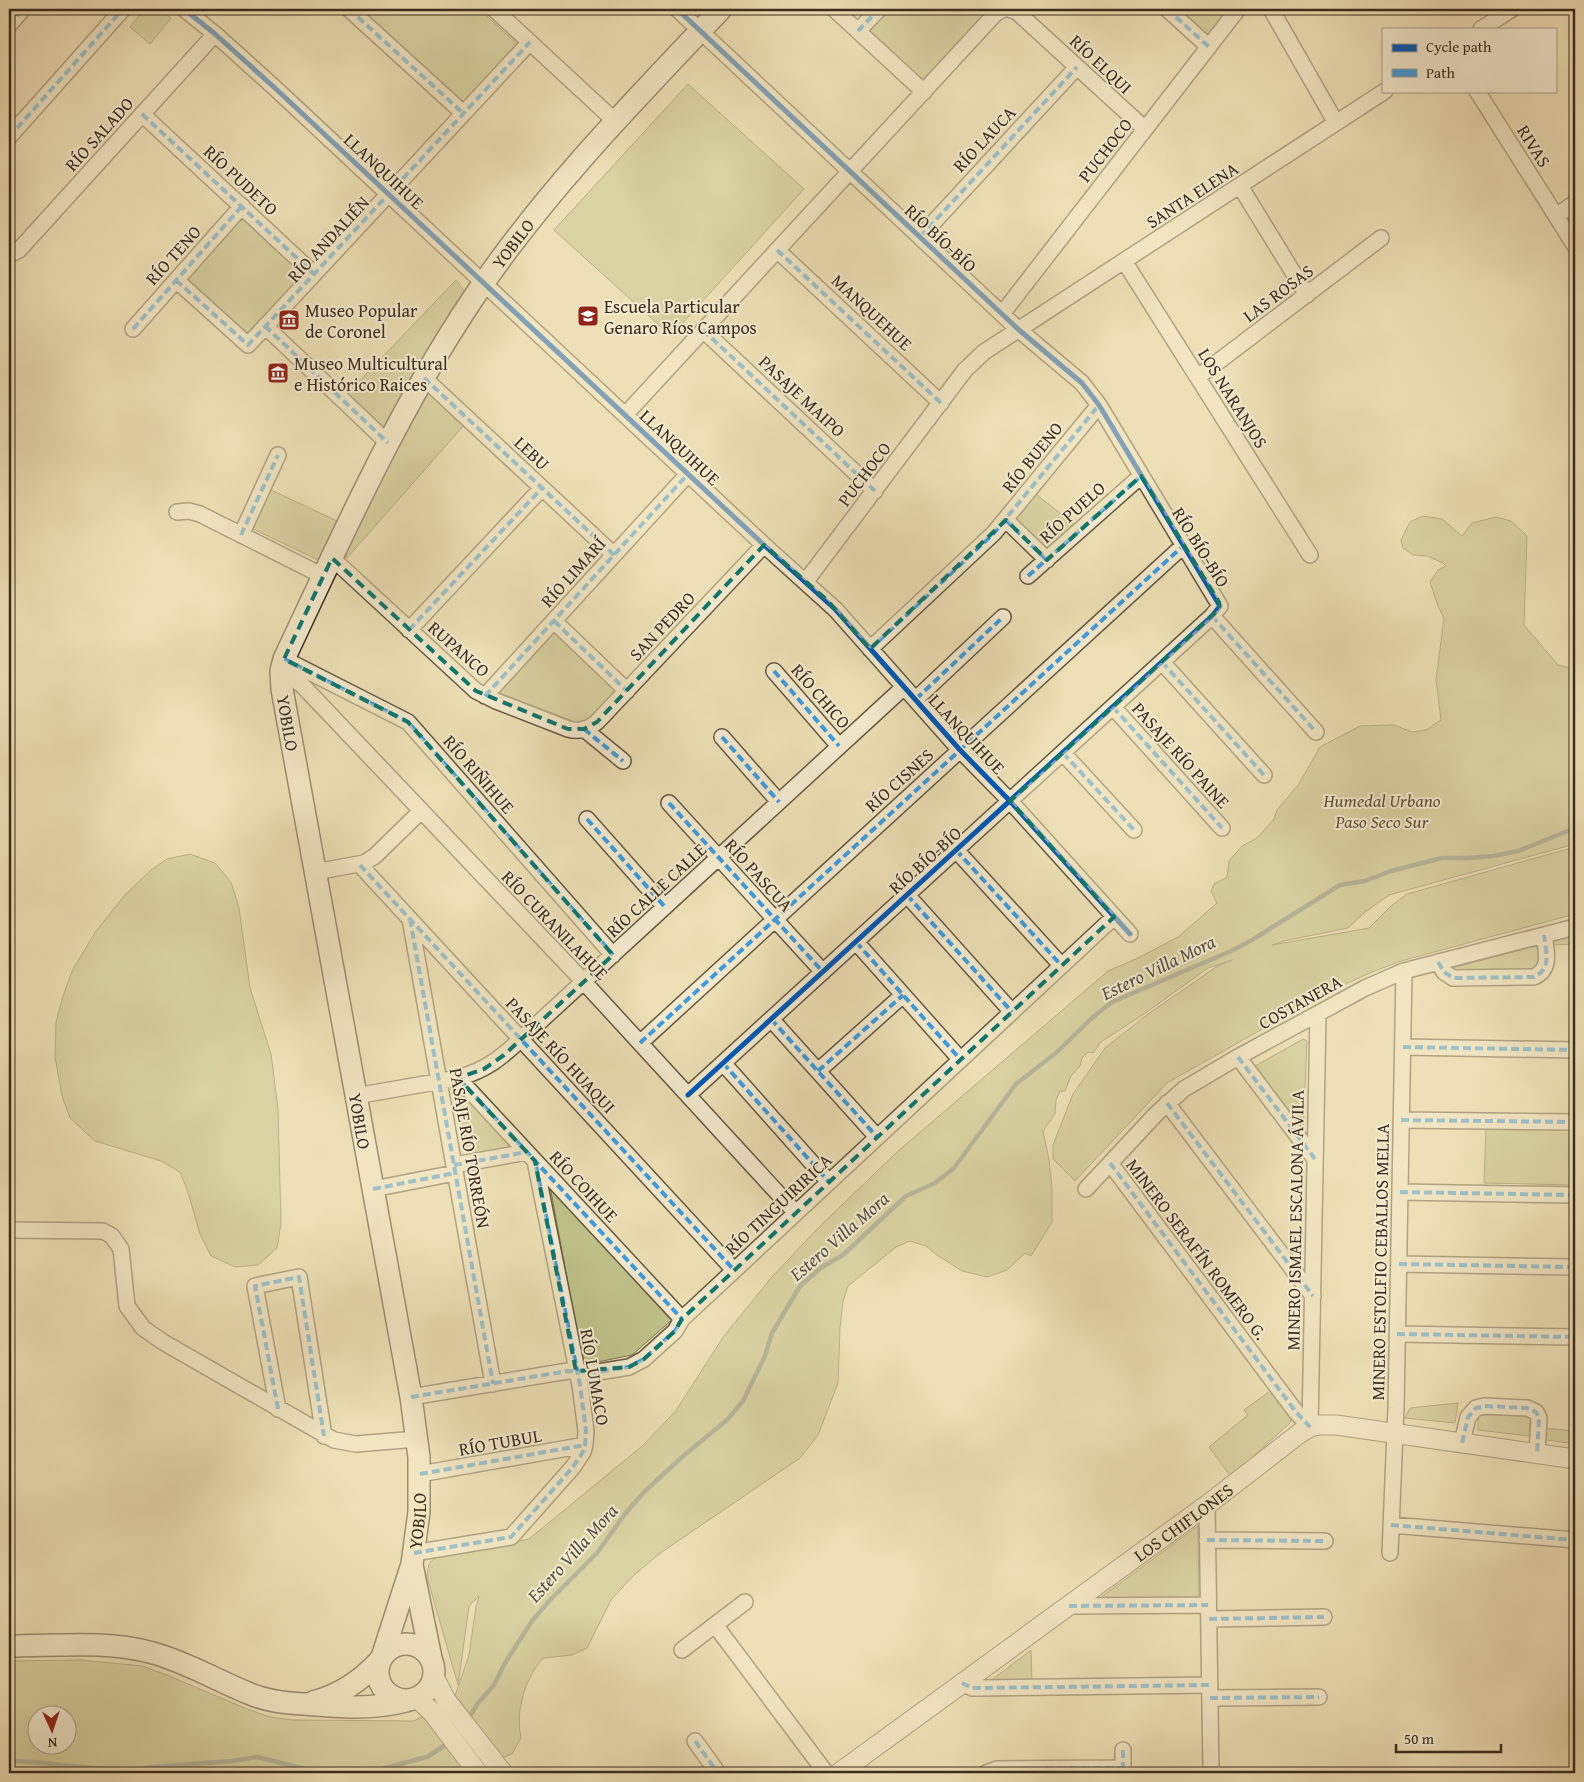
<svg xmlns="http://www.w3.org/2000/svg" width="1584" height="1782" font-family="'Gentium Book Plus',serif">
<rect width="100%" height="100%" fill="#eee0b6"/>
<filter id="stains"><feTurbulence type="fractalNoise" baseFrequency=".004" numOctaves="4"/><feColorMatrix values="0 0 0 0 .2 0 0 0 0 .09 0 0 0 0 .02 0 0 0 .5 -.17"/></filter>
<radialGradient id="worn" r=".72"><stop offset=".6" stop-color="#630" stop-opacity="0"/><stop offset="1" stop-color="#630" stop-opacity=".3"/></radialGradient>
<path fill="#bfc189" stroke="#7c7652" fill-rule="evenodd" d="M144 9H159L171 18 150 44 130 27Z
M363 9H479L517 44V50L466 101 456 99 364 13Z
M884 9H990L922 82 864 30Z
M1177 9H1228L1207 38Z
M688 84 804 189 671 336 554 230Z
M238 220H247L300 270 302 281 251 334 242 333 191 286 189 274Z
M456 280 464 291 384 429 347 394Z
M429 389 465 424 347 558 344 551Z
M269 489 337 521 318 560 251 528Z
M1032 491 1075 525 1049 553 1013 518Z
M1423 516 1442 519 1462 536 1472 523 1496 517 1511 521 1527 536 1524 625 1558 665 1575 669V844L1389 895 1365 912 1348 928 1284 941 1272 945 1369 928 1391 906 1407 894 1575 847V914L1401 961 1372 972 1326 993 1167 1083 1075 1181 1053 1159V1145L1073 1094 1105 1048 1148 1014 1216 967 1232 960 1208 968 1144 1014 1101 1042 1093 1053 1088 1052 1082 1058 1080 1066 1071 1076 1065 1091H1060L1056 1100 1055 1114 1043 1131 1049 1160 1052 1188V1222L1031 1256 1025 1253 1007 1270 987 1277 962 1271 937 1255 926 1246 910 1241 896 1247 848 1286 843 1301 840 1328 838 1383 818 1435 800 1458 659 1554 633 1576 611 1600 587 1648 572 1655 543 1658C525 1679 515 1710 521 1738L512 1754 463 1773H9V1661L81 1660 142 1666 167 1675 247 1709 270 1717 293 1720 414 1721 453 1698 455 1696 469 1655 476 1607 479 1596 469 1606 458 1685 427 1577C428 1567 428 1560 439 1557L529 1539 641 1447 675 1412 724 1336 771 1278 818 1228 897 1152 1108 971 1138 958 1178 937 1217 903 1211 891 1214 884 1227 877 1229 861 1242 846 1257 838 1274 819 1277 810 1299 784 1320 747 1360 726 1394 725 1412 732 1426 730 1441 720 1436 680 1444 618 1438 606 1430 582 1438 570 1446 566 1443 563 1427 556 1413 555 1403 548 1401 540 1410 522ZM38 1714H68V1744H38Z
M556 631 616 689 615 694 585 724 578 723 502 694 499 691 552 632Z
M190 854 215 863 231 882 239 908 250 988 271 1054 278 1109 281 1223 277 1248 258 1265 235 1267 211 1256 200 1234 187 1189 180 1172 161 1161 95 1141 70 1118 62 1096 55 1057 56 1022 63 996 73 969 96 931 125 895 151 870 167 859Z
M1575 933V944L1552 945V939Z
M1539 945 1542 963 1528 974H1453L1452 968Z
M1303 1039 1307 1041 1303 1133 1255 1066Z
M469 1093 510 1137 511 1148 474 1154 466 1148 457 1095Z
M1486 1127 1575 1128V1185L1484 1183Z
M550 1186 674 1318 632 1355 583 1365Z
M1273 1389 1293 1415 1290 1423 1231 1477 1209 1447 1248 1415 1244 1410Z
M1458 1403 1455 1423 1405 1418 1410 1408Z
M1478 1415H1531L1529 1436 1478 1430Z
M1541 1428 1575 1431V1444L1540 1439Z
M1198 1526 1199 1597 1100 1598Z
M1031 1650 1032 1684 985 1685Z"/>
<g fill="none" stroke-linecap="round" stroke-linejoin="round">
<path stroke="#748277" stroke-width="4.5" d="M467 1721 478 1703 494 1685 505 1663 532 1621 550 1600 597 1553 625 1514 644 1492 682 1457 727 1420 743 1401 765 1356 772 1333 800 1286 822 1267 843 1255 906 1196 935 1183 954 1168 1016 1084 1057 1052 1092 1018 1112 1002 1231 951 1252 940 1340 885 1365 881 1391 871 1442 858H1468L1493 856 1518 851 1575 828
M9 1761 34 1762 122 1771
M118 1773 152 1767 232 1761 257 1757 322 1773 377 1770 427 1757 450 1742"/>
<g stroke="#675942" stroke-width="18">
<path id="minor" d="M184 9 215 34 276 89 764 545 836 610 960 750 1010 801 1130 934
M349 9 463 113
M494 9 615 121
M677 9 1019 330 1082 383 1099 405 1220 606 1212 616 688 1095
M834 9 924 92
M1009 9 1017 12 1145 129
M1167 9 1209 47
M1271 9 1336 123
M9 25 23 9
M1481 29 1512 9
M858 31 879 9
M1477 91 1575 246
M142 114 314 274
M9 137 123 9
M1240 186 1307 295
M1556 216 1575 203
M920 237 1077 67
M777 250 941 403
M9 255 19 250 215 34
M1124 261 1310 555
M176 280 248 345 530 42
M1002 314 1238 9
M265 326 388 443
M133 329 242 206
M703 330 875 491
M1198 377 1381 238
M424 378 614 555
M625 415 996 13 1004 9
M177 512 189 511 200 514 323 576
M1006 520 1047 560
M241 535 278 455
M332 558 476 691 496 701 568 729C579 732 588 730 597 722L764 545
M1028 576 1141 476
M806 581 965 370 984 352 1385 91
M1212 616 1316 732
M554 621 627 691
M409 630 542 488
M870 649 994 533 1099 405
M284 659 408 722 613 955
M1162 662 1264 775
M281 671 302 685 584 982 796 1213
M774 671 839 746
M485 696 688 474
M916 699 1003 617
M1113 707 1222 828
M584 729 623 761
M722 737 779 802
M1063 753 1134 830
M669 803 823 972
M587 819 665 907
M956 850 1061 965
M360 865 734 1270
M315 872 364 863 375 856 421 811
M907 895 1012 1012
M410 919 493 1384
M856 942 960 1059
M1438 962 1444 972 1453 978 1534 977C1552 969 1546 951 1544 935
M771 1019 877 1137
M640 1043 1184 545
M1403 1047 1575 1050
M1238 1057 1315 1159
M723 1063 829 1182
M818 1071 903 995
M458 1078 682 1319
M356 1096 458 1078C486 1070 501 1058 521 1039L904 687
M1167 1103 1313 1296
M1401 1120 1575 1122
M1110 1163 1296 1412 1310 1427
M454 1165 527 1152
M373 1189 455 1173
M1086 1189 1157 1113 1184 1089 1238 1057 1365 988 1404 971 1575 927
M1400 1192 1575 1195
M9 1230 103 1231 112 1236 121 1249 127 1306 143 1328 163 1342 334 1440 356 1444 417 1439
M1399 1264 1575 1267
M1397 1334 1575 1337
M411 1397 568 1371 598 1372 629 1367 644 1359 675 1331 682 1319 1114 917
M278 1409 255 1286 299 1277 324 1436
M1310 1427 1318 1014
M1462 1443 1468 1417 1476 1408 1484 1406 1527 1408 1536 1412 1539 1418 1537 1454
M420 1474 585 1445
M1207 1505 1211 1773
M1391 1525 1575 1540
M1207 1540 1325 1541
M414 1553 511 1537 573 1467 583 1452 585 1445 586 1431 580 1385 535 1161
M1390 1553 1396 1408 1404 971
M1069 1606 1208 1605
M1209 1619 1324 1617
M715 1625 826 1773
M682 1650 745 1602
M962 1683 972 1688H978L1210 1685
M1210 1698 1319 1697
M695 1741 718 1773
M1123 1750V1773
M986 1773 997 1769 1123 1768"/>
</g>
<g stroke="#675942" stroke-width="21">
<g id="tertiary">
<path d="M434 1677 446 1700 503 1773"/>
<path d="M417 1698 432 1712 478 1773"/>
<path id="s1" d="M839 1773 1207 1505 1300 1433 1310 1427 1319 1425H1336L1575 1459"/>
</g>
</g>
<g stroke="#3a2c1c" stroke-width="24">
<g id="secondary">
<path d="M412 1565 431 1658"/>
<circle cx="406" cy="1672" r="28"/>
<path d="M9 1646C57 1646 106 1640 153 1653 186 1662 216 1680 248 1693 266 1701 284 1703 304 1704 338 1707 372 1710 406 1701"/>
<path id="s2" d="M383 1654 412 1564 419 1512V1457L411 1397 282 689 281 671 284 659C345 530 403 398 485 281 554 182 638 97 721 9"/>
<path d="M313 1702C340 1695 361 1681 380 1660"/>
</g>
</g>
<use href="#minor" stroke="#f4ebd0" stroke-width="15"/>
<use href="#tertiary" stroke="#f4ebd0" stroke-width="19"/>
<use href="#secondary" stroke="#f4ebd0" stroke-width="21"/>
<path stroke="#3e9cdf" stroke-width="4" stroke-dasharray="8 4" stroke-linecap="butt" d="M349 9 463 113
M1167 9 1209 47
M9 25 23 9
M858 31 879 9
M142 114 314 274
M9 137 123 9
M920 237 1077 67
M777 250 941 403
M176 280 248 345 530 42
M265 326 388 443
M133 329 242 206
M703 330 875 491
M424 378 614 555
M1006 520 1047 560
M241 535 278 455
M1028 576 1141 476
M1212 616 1316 732
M554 621 627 691
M409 630 542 488
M870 649 994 533 1099 405
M284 659 408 722 613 955
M1162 662 1264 775
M774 671 839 746
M485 696 688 474
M916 699 1003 617
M1113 707 1222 828
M584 729 623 761
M722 737 779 802
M1063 753 1134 830
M669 803 823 972
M587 819 665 907
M956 850 1061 965
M360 865 734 1270
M907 895 1012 1012
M410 919 493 1384
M856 942 960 1059
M1438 962 1444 972 1453 978 1534 977C1552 969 1546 951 1544 935
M771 1019 877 1137
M640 1043 1184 545
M1403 1047 1575 1050
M1238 1057 1315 1159
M723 1063 829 1182
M818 1071 903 995
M1167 1103 1313 1296
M1401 1120 1575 1122
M1110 1163 1296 1412 1310 1427
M454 1165 527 1152
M373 1189 455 1173
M1400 1192 1575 1195
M1399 1264 1575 1267
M1397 1334 1575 1337
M411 1397 568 1371 598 1372 629 1367 644 1359 675 1331 682 1319 458 1078
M278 1409 255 1286 299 1277 324 1436
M1462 1443 1468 1417 1476 1408 1484 1406 1527 1408 1536 1412 1539 1418 1537 1454
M420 1474 585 1445
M1391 1525 1575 1540
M1207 1540 1325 1541
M414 1553 511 1537 573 1467 583 1452 585 1445 586 1431 580 1385 535 1161
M1069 1606 1208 1605
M1209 1619 1324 1617
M962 1683 972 1688H978L1210 1685
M1210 1698 1319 1697
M695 1741 718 1773
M1123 1750V1773
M986 1773 997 1769 1123 1768"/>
<g stroke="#f4ebd0" stroke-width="8">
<path id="cycleway" d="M184 9 215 34 276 89 764 545 836 610 960 750 1010 801 1130 934
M677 9 1019 330 1082 383 1099 405 1220 606 1212 616 688 1095"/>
</g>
<use href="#cycleway" stroke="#0057b8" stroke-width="5"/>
</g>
<path d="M0 0H1584V1782H0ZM1141 476 1219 602V609L1010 801 1114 917 682 1319 675 1331 644 1359 629 1367 576 1371 535 1161 458 1078 484 1069 504 1055 613 955 408 722 284 659 332 558 476 691 568 729H584L597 722 764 545 827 600 870 649 1006 520 1047 560Z" fill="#eee0b6" fill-opacity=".55" fill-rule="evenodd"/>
<path fill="none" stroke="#0f766e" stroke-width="4" stroke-dasharray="10 6" stroke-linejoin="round" d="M1141 476 1219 602V609L1010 801 1114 917 682 1319 675 1331 644 1359 629 1367 576 1371 535 1161 458 1078 484 1069 504 1055 613 955 408 722 284 659 332 558 476 691 568 729H584L597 722 764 545 827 600 870 649 1006 520 1047 560Z"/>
<defs>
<g id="school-square" transform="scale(1.125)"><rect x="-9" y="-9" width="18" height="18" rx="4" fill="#8f2418" stroke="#f4ebd0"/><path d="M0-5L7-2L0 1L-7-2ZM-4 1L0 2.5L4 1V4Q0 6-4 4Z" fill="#fff"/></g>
<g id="museum-square" transform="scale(1.125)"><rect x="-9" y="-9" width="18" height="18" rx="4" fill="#8f2418" stroke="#f4ebd0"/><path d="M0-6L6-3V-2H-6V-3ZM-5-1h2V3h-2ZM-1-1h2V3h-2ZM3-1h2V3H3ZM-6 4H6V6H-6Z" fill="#fff"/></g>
</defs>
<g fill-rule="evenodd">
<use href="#school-square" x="588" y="316"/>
<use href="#museum-square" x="289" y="320"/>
<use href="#museum-square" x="278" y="373"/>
</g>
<g text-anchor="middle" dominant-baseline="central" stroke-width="4" stroke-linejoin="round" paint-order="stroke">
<g font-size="18" fill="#3a2c1c" stroke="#f4ebd0">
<text transform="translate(1101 64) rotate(43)">RÍO ELQUI</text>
<text transform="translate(99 134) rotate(-48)">RÍO SALADO</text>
<text transform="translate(984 139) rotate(-47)">RÍO LAUCA</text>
<text transform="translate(1534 146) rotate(58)">RIVAS</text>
<text transform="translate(1105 150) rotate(-52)">PUCHOCO</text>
<text transform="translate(384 171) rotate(43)">LLANQUIHUE</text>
<text transform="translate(241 180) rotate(43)">RÍO PUDETO</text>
<text transform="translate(1192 195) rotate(-33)">SANTA ELENA</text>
<text transform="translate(941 238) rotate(43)">RÍO BÍO-BÍO</text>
<text transform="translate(328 239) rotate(-47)">RÍO ANDALIÉN</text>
<text stroke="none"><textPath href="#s2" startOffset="1488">YOBILO</textPath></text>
<text transform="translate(173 255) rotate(-48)">RÍO TENO</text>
<text transform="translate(1278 293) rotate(-37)">LAS ROSAS</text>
<text transform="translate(872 312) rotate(43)">MANQUEHUE</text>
<text transform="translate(802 396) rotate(43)">PASAJE MAIPO</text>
<text transform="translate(1233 398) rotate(58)">LOS NARANJOS</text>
<text transform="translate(680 447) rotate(43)">LLANQUIHUE</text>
<text transform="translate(532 453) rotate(43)">LEBU</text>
<text transform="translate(1032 457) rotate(-51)">RÍO BUENO</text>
<text transform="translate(864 474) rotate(-53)">PUCHOCO</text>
<text transform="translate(1072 512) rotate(-42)">RÍO PUELO</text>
<text transform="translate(1201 547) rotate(58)">RÍO BÍO-BÍO</text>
<text transform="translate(573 572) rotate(-48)">RÍO LIMARÍ</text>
<text transform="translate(662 626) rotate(-47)">SAN PEDRO</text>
<text transform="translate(459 649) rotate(41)">RUPANCO</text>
<text transform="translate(821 696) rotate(49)">RÍO CHICO</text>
<text transform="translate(288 723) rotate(80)">YOBILO</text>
<text transform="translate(967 734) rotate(47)">LLANQUIHUE</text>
<text transform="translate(1181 755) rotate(48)">PASAJE RÍO PAINE</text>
<text transform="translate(479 774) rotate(49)">RÍO RIÑIHUE</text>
<text transform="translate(899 780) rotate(-42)">RÍO CISNES</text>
<text transform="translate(925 860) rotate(-42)">RÍO BÍO-BÍO</text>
<text transform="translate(759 875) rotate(48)">RÍO PASCUA</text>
<text transform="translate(656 890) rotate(-43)">RÍO CALLE CALLE</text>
<text transform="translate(555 925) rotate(46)">RÍO CURANILAHUE</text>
<text transform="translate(1300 1002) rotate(-29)">COSTANERA</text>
<text transform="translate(561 1055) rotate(47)">PASAJE RÍO HUAQUI</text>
<text transform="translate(360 1121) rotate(80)">YOBILO</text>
<text transform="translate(470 1148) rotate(80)">PASAJE RÍO TORREÓN</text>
<text transform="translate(584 1186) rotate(47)">RÍO COIHUE</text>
<text transform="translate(778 1204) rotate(-43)">RÍO TINGUIRIRICA</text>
<text transform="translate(1295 1220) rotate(-89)">MINERO ISMAEL ESCALONA ÁVILA</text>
<text transform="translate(1197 1249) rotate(53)">MINERO SERAFÍN ROMERO G.</text>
<text transform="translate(1380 1262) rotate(-89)">MINERO ESTOLFIO CEBALLOS MELLA</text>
<text transform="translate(595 1377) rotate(80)">RÍO LUMACO</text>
<text transform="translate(500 1442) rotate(-10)">RÍO TUBUL</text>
<text stroke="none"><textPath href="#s2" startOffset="138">YOBILO</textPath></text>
<text stroke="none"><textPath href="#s1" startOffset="426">LOS CHIFLONES</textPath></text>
</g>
<g font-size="18" fill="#3a2c1c" stroke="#f4ebd0" text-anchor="start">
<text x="604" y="306">Escuela Particular<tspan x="604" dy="21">Genaro Ríos Campos</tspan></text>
<text x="305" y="310">Museo Popular<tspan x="305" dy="21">de Coronel</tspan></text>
<text x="294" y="363">Museo Multicultural<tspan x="294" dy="21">e Histórico Raices</tspan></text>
</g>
<g font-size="18" font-style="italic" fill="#5b5137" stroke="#f4ebd0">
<text x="1382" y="800">Humedal Urbano<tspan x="1382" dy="21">Paso Seco Sur</tspan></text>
</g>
<g font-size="19" font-style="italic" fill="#525042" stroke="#f4ebd0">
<text transform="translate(1158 967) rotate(-26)">Estero Villa Mora</text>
<text transform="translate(839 1236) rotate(-41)">Estero Villa Mora</text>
<text transform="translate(572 1553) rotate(-48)">Estero Villa Mora</text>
</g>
</g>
<rect width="1584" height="1782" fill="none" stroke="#eee0b6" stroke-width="30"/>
<rect x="10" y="10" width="1564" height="1762" fill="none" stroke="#3a2c1c" stroke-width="2.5"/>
<rect x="15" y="15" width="1554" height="1752" fill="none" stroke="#3a2c1c"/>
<rect x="1382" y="28" width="175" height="65" fill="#f4ebd0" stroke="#aa9f88"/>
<rect x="1392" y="44" width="25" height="8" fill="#0057b8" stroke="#aa9f88"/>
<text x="1426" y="52" font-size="15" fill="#3a2c1c">Cycle path</text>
<rect x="1392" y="69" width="25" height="8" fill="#3e9cdf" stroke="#aa9f88"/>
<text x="1426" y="78" font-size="15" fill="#3a2c1c">Path</text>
<g transform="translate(52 1730) rotate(177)"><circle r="24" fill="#f4ebd0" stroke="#aa9f88"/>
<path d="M0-4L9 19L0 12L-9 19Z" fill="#8f2418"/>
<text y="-8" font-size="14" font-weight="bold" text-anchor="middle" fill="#3a2c1c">N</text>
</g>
<path d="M1396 1744v8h105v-8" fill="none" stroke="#3a2c1c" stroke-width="2.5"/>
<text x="1404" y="1744" font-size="15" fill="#3a2c1c" stroke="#f4ebd0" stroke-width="4" paint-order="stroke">50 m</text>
<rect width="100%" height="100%" filter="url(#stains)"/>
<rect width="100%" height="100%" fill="url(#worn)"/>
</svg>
